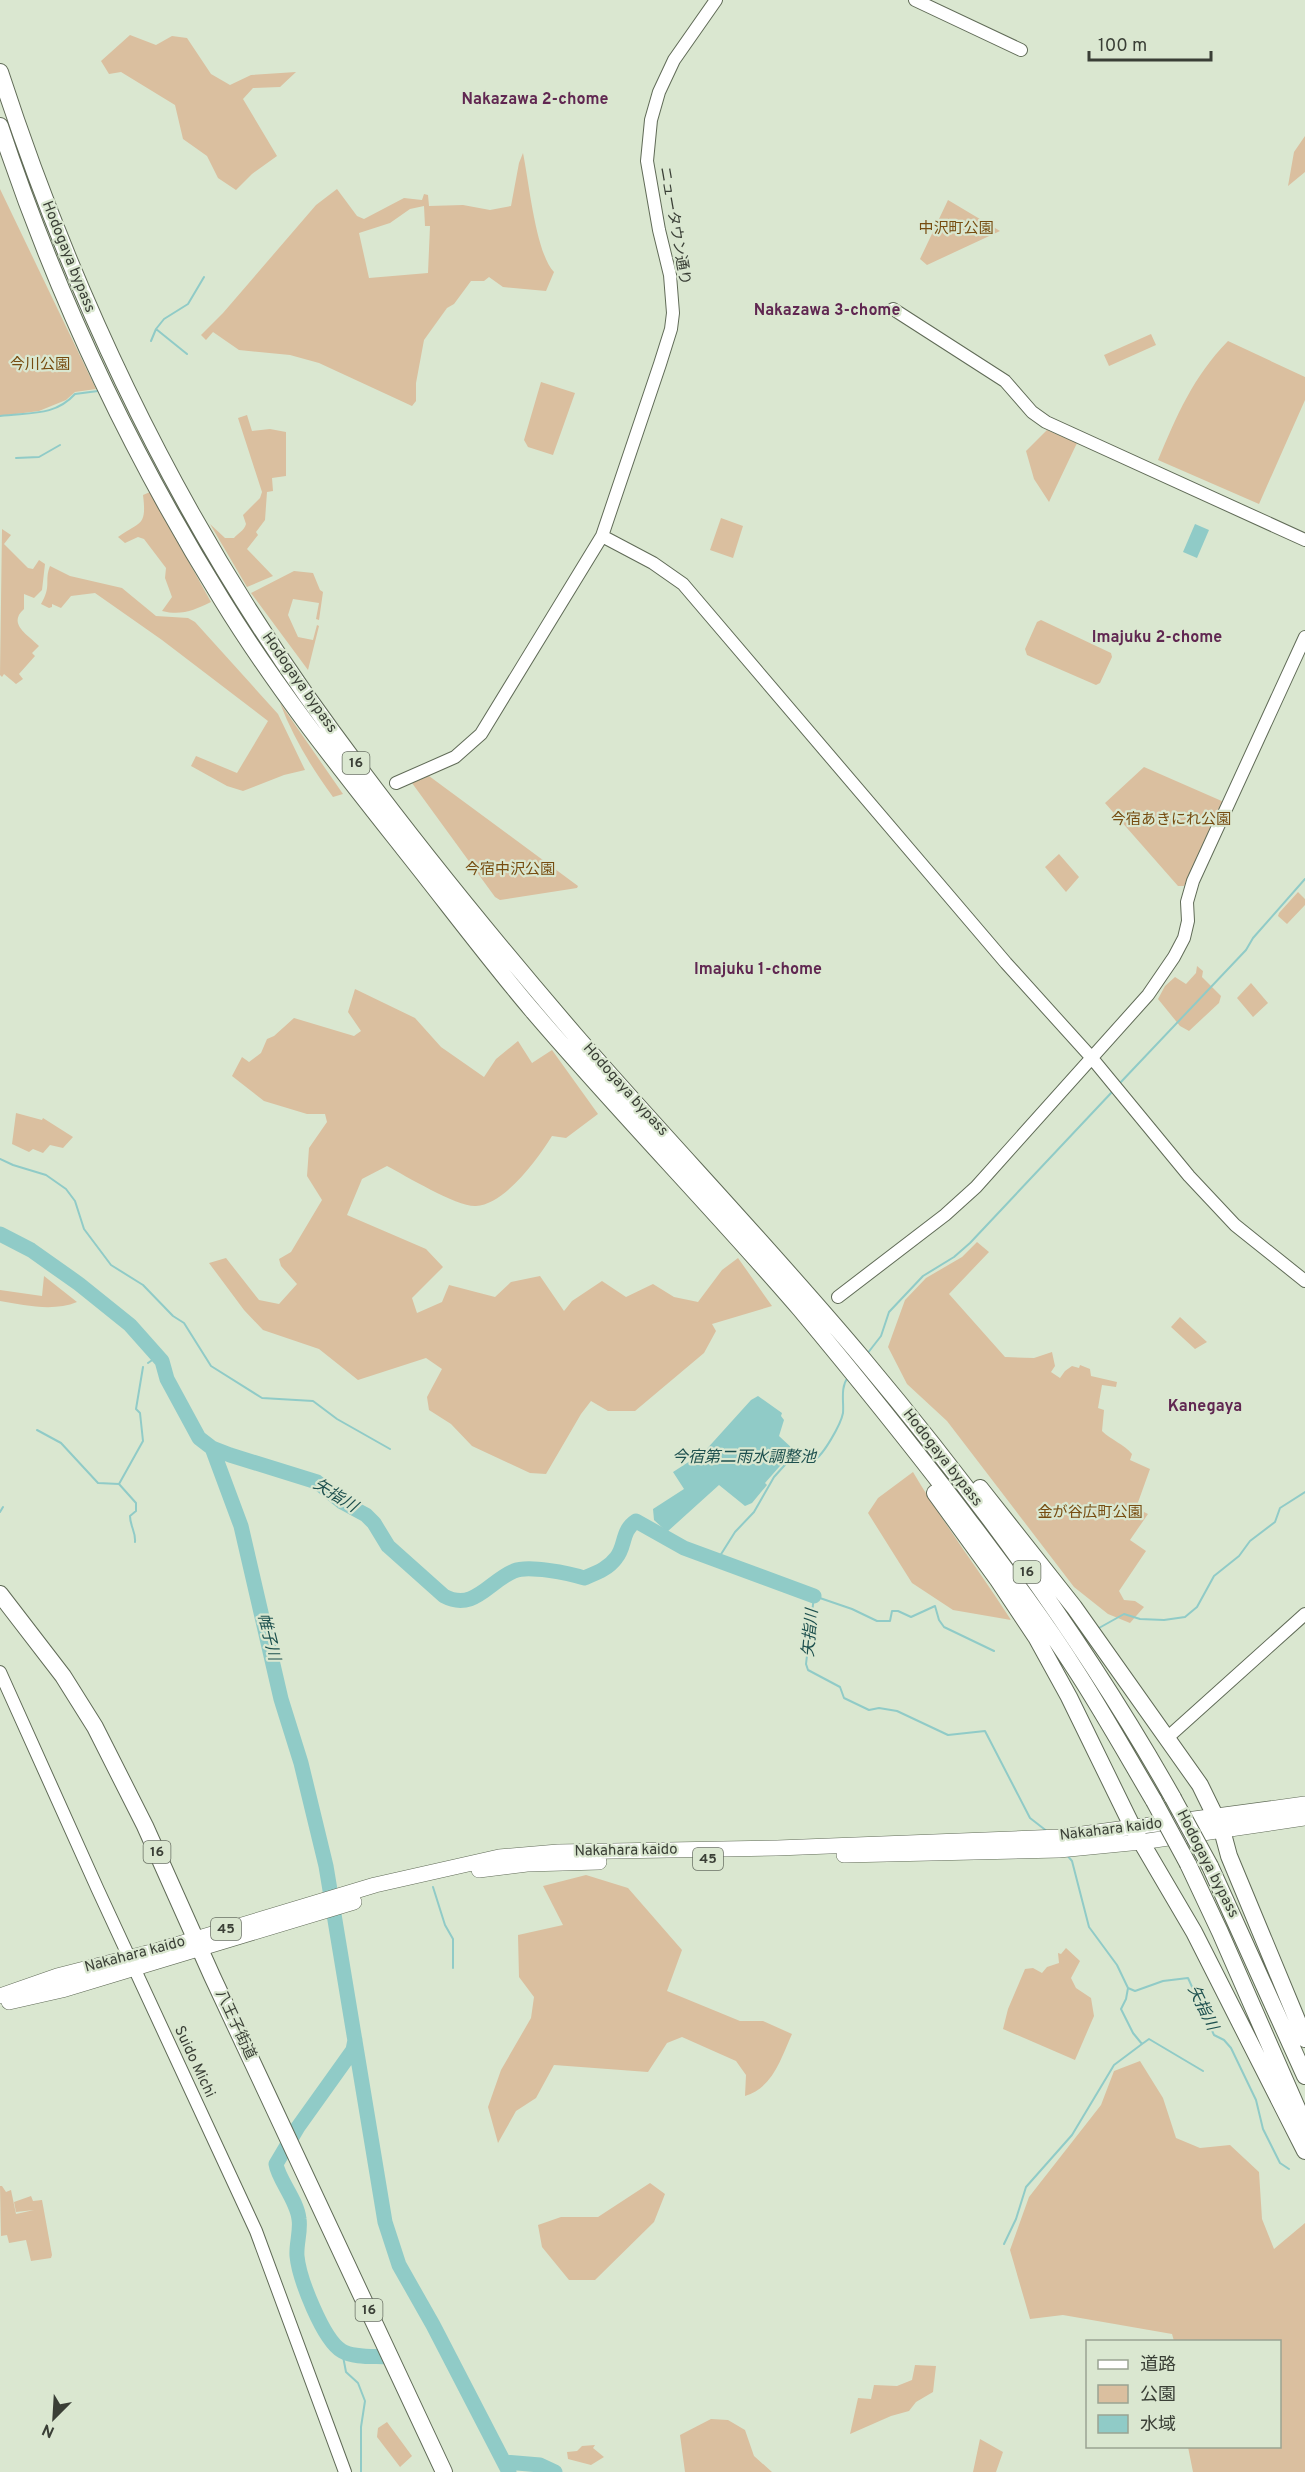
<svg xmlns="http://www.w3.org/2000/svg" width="1305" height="2472" font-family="Overpass,'Noto Sans JP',sans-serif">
<rect width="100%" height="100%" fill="#dae7d0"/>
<path fill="#dabf9f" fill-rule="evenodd" d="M130 35 156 45 172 36 187 38 211 74 230 85 251 75 296 72 280 87 253 88 243 99 277 156 252 174 236 190 218 178 207 156 183 139 175 105 121 72 109 74 101 61Z
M1305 136V172L1288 186 1294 152Z
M523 153C529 182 536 254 554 272L546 291 503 287 489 277 484 281H471L454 304 447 308 424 340 416 383V401L412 406 319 363 290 355 239 350 213 332 206 340 201 335 223 313 316 205 337 189 357 216 364 219 404 198 422 200 424 194 428 195 429 206 463 205 490 210 511 206 519 163ZM424 206 425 226H430L428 273 369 278 359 233 390 223 410 209Z
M0 189 96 389 75 392 66 400 39 411 0 416Z
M948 200 1000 231 927 265 920 259Z
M1151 334 1156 345 1109 366 1104 355Z
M1228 341 1305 377V400L1259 504 1158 460C1177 415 1193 377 1228 341Z
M541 382 575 393 553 455 528 447 524 440Z
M247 415 252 431 270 429 286 432V476L272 478 273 491 267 492 265 520 256 532 258 535 247 549 273 576 247 587 210 524 225 538H234C238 533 244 531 246 524L243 515 260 498 262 492 238 418Z
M1047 430 1077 443 1049 502 1034 479 1026 451Z
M150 492 211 602C194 610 182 616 162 611L172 597 165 578 166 568 144 539 138 537 125 543 118 537C140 521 147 527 143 495Z
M721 518 743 526 733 558 710 550Z
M2 529 11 535 4 544 28 568 33 569 39 560 45 564 42 590 34 598 24 594V609C7 624 28 635 39 646L32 653 35 656 19 674 23 679 16 684 4 674 2 677 0 675Z
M50 566 70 576 122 588 156 616 188 618 195 622 278 714 305 770 284 775 243 791 227 786 191 766 196 756 237 773 268 721 162 640 95 593 71 596 61 608 52 604V607L49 608 41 604C52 586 44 581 50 566Z
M294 571 313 573 320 590 323 592 319 620 316 619 319 603 293 599 288 615 298 637 313 640 317 625 319 626 308 670 251 593Z
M1041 620 1111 653 1112 657 1100 683 1096 685 1027 655 1025 649 1037 622Z
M280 703 343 794 333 797C311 767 293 737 280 703Z
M1144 767 1224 802 1184 886H1178L1105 803Z
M429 776 578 886 577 888 500 900 495 897 412 783Z
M1059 854 1079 877 1066 892 1045 867Z
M1298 892 1305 899V905L1287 924 1278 916 1279 913Z
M1197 966 1203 971 1202 977 1221 996 1219 1003 1189 1031 1180 1026 1158 999 1165 986 1175 977 1186 984 1196 973Z
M1251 983 1268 1003 1253 1017 1237 998Z
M355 989 415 1018 441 1047 484 1077 496 1059 518 1041 532 1063 552 1050 598 1114 566 1138 552 1136C538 1159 504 1205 476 1206 457 1207 406 1176 387 1166L362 1179 347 1215 426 1249 443 1267 412 1298 417 1313 442 1302 449 1285 495 1297 511 1282 540 1276 564 1311 572 1301 602 1281 626 1297 653 1284 674 1297 698 1302 722 1270 738 1258 772 1306 712 1324 716 1331 704 1353 635 1411H608L591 1401 581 1414 546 1474 530 1473 472 1446 451 1424 429 1410 427 1397 442 1369 426 1358 358 1380 319 1349 263 1330 244 1310 209 1263 226 1258 259 1300 279 1304 297 1284 281 1266 279 1259 291 1252 322 1200 307 1176 309 1148 327 1122 325 1114H307L264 1101 232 1076 242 1057 249 1062 261 1053 267 1039 274 1036 294 1018 354 1036 361 1031 348 1012Z
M16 1113 42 1120 43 1118 73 1137 63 1148 50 1145 43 1153 33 1149 29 1152 12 1144Z
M977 1242 989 1252 949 1294 1005 1357 1034 1358 1052 1352 1055 1366 1051 1372 1060 1378 1065 1371 1072 1366 1079 1368 1080 1365 1090 1369 1091 1376 1117 1382 1116 1387 1102 1385 1098 1408 1104 1410 1102 1431C1111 1440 1124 1444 1132 1454L1130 1460 1150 1469 1136 1508 1148 1514 1130 1540 1146 1551 1119 1591 1124 1600 1135 1601 1144 1607 1130 1623 1108 1614 1074 1587 947 1421 907 1384 888 1347 905 1300 926 1278 962 1257Z
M44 1276 77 1302C53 1312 24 1305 0 1301V1290L42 1296Z
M1180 1317 1207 1342 1195 1349 1171 1327Z
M913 1472C943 1523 979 1570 1011 1620L953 1610 912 1583 868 1513 878 1498Z
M586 1875 628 1888 682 1950 667 1991 740 2021H763L792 2034C781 2058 773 2088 745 2096L746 2075 736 2061 682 2037 667 2043 648 2072 554 2065 536 2098 516 2111 498 2143 488 2107 501 2070 531 2018 534 1997 519 1977 518 1935 563 1925 543 1886Z
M1066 1948 1080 1961 1071 1978 1076 1988 1091 1998 1094 2016 1075 2060 1003 2029 1008 2009 1025 1969 1033 1968 1042 1973 1047 1967 1059 1963 1058 1953 1061 1954Z
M1140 2061 1163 2098 1176 2138 1200 2148 1230 2145 1259 2172 1262 2219 1274 2249 1305 2223V2472H1193L1188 2447 1280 2446V2342L1174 2341 1172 2334 1063 2315 1030 2319 1010 2250 1029 2197 1101 2105 1114 2071Z
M650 2183 665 2194 654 2222 595 2280H569L542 2247 538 2225 561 2217H598Z
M0 2186H2L6 2192 11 2190 16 2214 34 2210 16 2212 14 2202 31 2196 33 2201 42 2200 52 2255 51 2258 31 2261 26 2240 9 2243 7 2235 1 2236Z
M915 2365 936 2366 933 2392 916 2402 909 2411 891 2416 850 2434 858 2398 871 2399 874 2385 897 2386 912 2380Z
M711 2419 728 2420 745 2430 754 2456 772 2472H685L680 2435Z
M387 2422 412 2456 400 2467 377 2437 378 2428Z
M980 2439 1003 2452 996 2472H973Z
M595 2445 593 2448 604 2457 591 2465 568 2459 567 2452 577 2451 582 2446Z"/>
<path fill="#90cbc7" d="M1195 524 1209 530 1197 558 1183 552Z
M758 1396 782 1413 781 1416 784 1420 779 1436 794 1450 765 1483 767 1485 752 1503 745 1506 719 1485 667 1532 654 1520 653 1509 684 1489 673 1472 704 1452 751 1400Z"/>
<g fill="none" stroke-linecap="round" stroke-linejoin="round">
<path stroke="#90cbc7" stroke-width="2" d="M156 329 164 319 188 304 204 277
M151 341 156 329 187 354
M0 416C29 412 54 417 75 394L98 391
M16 458 39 457 60 445
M1120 1083 1246 950 1253 938 1305 879
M0 1159 13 1165 46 1175 66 1189 75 1201 84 1229 111 1265 143 1285 173 1316 184 1323 211 1366 262 1398 313 1401 337 1419 390 1449
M867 1354 881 1336 889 1312 923 1276 954 1257 970 1243 1112 1092
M148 1363 158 1356
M37 1430 61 1443 98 1483 119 1484
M0 1512 3 1507
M135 1542C136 1532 130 1526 130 1516L136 1511V1503L119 1484 143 1441 140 1413 136 1409 143 1367
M718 1559 735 1532 754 1512 774 1477 792 1457C799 1459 807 1464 814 1460 823 1456 841 1424 843 1413 844 1401 840 1388 848 1377
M1099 1628 1124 1614 1140 1619 1164 1620 1185 1617 1197 1607 1214 1576 1239 1556 1250 1541 1275 1522 1280 1508 1305 1492
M994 1651 944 1627 939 1620 935 1606 911 1617 898 1611H892L890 1621H877L852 1609 814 1596 806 1664 808 1670 840 1687 844 1698 869 1710 879 1708 897 1711 948 1735 985 1731 1030 1818 1048 1832
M1067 1855 1072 1861 1089 1927 1117 1965 1128 1988 1135 1991 1163 1981 1188 1978 1214 2035 1224 2040 1231 2048 1256 2100 1263 2129 1280 2163 1289 2169
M433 1887 445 1925 453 1939V1968
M1128 1988 1126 1999 1121 2009 1133 2033 1142 2044 1149 2039 1203 2071
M1004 2244 1016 2219 1026 2187 1072 2135 1114 2065 1142 2044
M342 2351 346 2372 358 2383 365 2401 361 2427V2472"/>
<path stroke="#90cbc7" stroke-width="15" d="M0 1234 31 1250 79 1284 130 1325 162 1361 167 1379 199 1438 212 1448 230 1455 317 1482 342 1502 366 1515 374 1523 388 1546 444 1596C474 1612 489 1581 514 1571 528 1565 569 1573 584 1578 596 1573 608 1569 616 1558 626 1546 621 1531 636 1521L684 1548 814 1596
M212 1448 241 1526 281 1699 301 1763 326 1866 385 2222 399 2265 433 2325 509 2472
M355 2040 353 2050 298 2127 276 2164C278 2179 297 2200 299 2219 301 2231 296 2244 297 2256 299 2278 323 2340 342 2351 354 2358 374 2356 388 2357
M504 2462 540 2465 555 2472"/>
<g stroke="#606b57" stroke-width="14">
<path id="minor" d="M915 0 1021 50
M893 309 1005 381 1032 412 1046 422 1305 540
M602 536 653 563 683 584 1006 963 1091 1057 1189 1176 1235 1225 1305 1281
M396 783 455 757 481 734 602 536 660 364 671 329 673 313 670 275 659 230 647 161 651 120 659 92 674 60 716 0
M838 1297 945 1215 976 1187 1148 995 1174 957 1184 938 1188 921 1187 902 1193 881 1305 637
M0 1672 98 1890 256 2231 345 2472
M1167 1738 1305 1614"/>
</g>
<g stroke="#606b57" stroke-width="16">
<path id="major" d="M844 1855 1059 1850 1141 1842 1305 1818
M479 1870 527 1864 599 1862
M0 1996 57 1976 159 1950 375 1885 499 1857 558 1852 777 1848 1060 1837 1305 1804
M9 2002 62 1990 354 1902"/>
</g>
<g stroke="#606b57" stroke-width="18">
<path id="highway" d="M0 72C72 293 172 505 306 695 389 812 482 927 575 1035 670 1144 770 1248 863 1359 978 1496 1085 1642 1173 1798
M0 126C55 292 130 452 222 600 276 688 340 768 404 849 447 903 488 958 532 1010 619 1112 713 1208 800 1309 855 1375 909 1442 961 1510 1000 1562 1040 1614 1075 1669 1103 1712 1128 1757 1154 1801
M980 1488 1074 1607 1200 1785 1222 1830 1229 1856 1305 2039
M935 1493 998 1580 1036 1637 1069 1697 1133 1828 1194 1932 1305 2151
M0 1594 63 1676 95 1727 145 1826 212 1976 444 2472
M1188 1864 1220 1932 1305 2126
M1210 1866 1305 2076"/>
</g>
<use href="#minor" stroke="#fff" stroke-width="12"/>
<use href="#major" stroke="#fff" stroke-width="15"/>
<use href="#highway" stroke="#fff" stroke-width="16"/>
<g stroke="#606b57" stroke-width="18" stroke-linecap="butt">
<path id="highway-bridge" d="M1173 1798 1210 1866
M1154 1801 1188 1864"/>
</g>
<use href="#highway-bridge" stroke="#fff" stroke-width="16"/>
</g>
<g text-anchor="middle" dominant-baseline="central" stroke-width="4.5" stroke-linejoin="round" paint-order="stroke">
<g fill="#dae7d0" stroke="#6a7164" stroke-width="1.5">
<rect x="342.5" y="752" width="27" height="22" rx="4.5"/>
<rect x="1013.5" y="1561" width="27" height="22" rx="4.5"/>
<rect x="143.5" y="1841" width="27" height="22" rx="4.5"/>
<rect x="693" y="1848" width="30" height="22" rx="4.5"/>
<rect x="211" y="1918" width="30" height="22" rx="4.5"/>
<rect x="355.5" y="2299" width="27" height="22" rx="4.5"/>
</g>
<g font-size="14" font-weight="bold" fill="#3a3f36">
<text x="356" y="763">16</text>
<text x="1027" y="1572">16</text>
<text x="157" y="1852">16</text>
<text x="708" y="1859">45</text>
<text x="226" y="1929">45</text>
<text x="369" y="2310">16</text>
</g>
<g font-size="15" fill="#3a3f36" stroke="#dae7d0">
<text transform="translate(674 226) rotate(80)">ニュータウン通り</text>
<text transform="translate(68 257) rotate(68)">Hodogaya bypass</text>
<text transform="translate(299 683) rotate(55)">Hodogaya bypass</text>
<text transform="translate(625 1090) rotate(48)">Hodogaya bypass</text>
<text transform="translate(942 1458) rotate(52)">Hodogaya bypass</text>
<text transform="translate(1111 1830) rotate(-7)">Nakahara kaido</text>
<text transform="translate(626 1851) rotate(-1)">Nakahara kaido</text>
<text transform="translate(1207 1864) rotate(63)">Hodogaya bypass</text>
<text transform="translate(135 1955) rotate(-15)">Nakahara kaido</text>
<text transform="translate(235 2025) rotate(65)">八王子街道</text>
<text transform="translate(194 2062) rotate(65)">Suido Michi</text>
</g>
<g font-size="15" fill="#764c10" stroke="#dae7d0">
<text x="956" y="229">中沢町公園</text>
<text x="40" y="365">今川公園</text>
<text x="1171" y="820">今宿あきにれ公園</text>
<text x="510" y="870">今宿中沢公園</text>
<text x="1090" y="1513">金が谷広町公園</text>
</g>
<g font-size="16" font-weight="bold" fill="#602751" stroke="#dae7d0">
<text x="535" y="100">Nakazawa 2-chome</text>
<text x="827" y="311">Nakazawa 3-chome</text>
<text x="1157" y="638">Imajuku 2-chome</text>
<text x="758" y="970">Imajuku 1-chome</text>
<text x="1205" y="1407">Kanegaya</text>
</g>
<g font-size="16" font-style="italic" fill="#1d504e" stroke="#dae7d0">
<text x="744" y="1458">今宿第二雨水調整池</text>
<text transform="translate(335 1496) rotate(32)">矢指川</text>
<text transform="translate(811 1633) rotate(-85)">矢指川</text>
<text transform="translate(268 1637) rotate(76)">帷子川</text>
<text transform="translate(1202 2008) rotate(64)">矢指川</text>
</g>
</g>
<rect x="1086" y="2340" width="195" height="108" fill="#dae7d0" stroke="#9aa492" stroke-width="1.5"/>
<rect x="1098" y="2360" width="30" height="9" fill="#ffffff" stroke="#9aa492" stroke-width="1.5"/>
<text x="1140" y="2370" font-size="18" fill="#3a3f36">道路</text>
<rect x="1098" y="2385" width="30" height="18" fill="#dabf9f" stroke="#9aa492" stroke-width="1.5"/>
<text x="1140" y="2400" font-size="18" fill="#3a3f36">公園</text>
<rect x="1098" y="2415" width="30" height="18" fill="#90cbc7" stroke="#9aa492" stroke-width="1.5"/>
<text x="1140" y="2430" font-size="18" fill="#3a3f36">水域</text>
<g transform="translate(54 2418) rotate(204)" stroke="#dae7d0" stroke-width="4.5" paint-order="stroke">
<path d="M0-4.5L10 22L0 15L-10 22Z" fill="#3a3f36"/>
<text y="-9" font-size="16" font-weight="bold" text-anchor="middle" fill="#3a3f36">N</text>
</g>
<path d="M1089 51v9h122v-9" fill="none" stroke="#3a3f36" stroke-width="3"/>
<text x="1098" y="51" font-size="18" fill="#3a3f36" stroke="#dae7d0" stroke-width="4.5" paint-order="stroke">100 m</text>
</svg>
